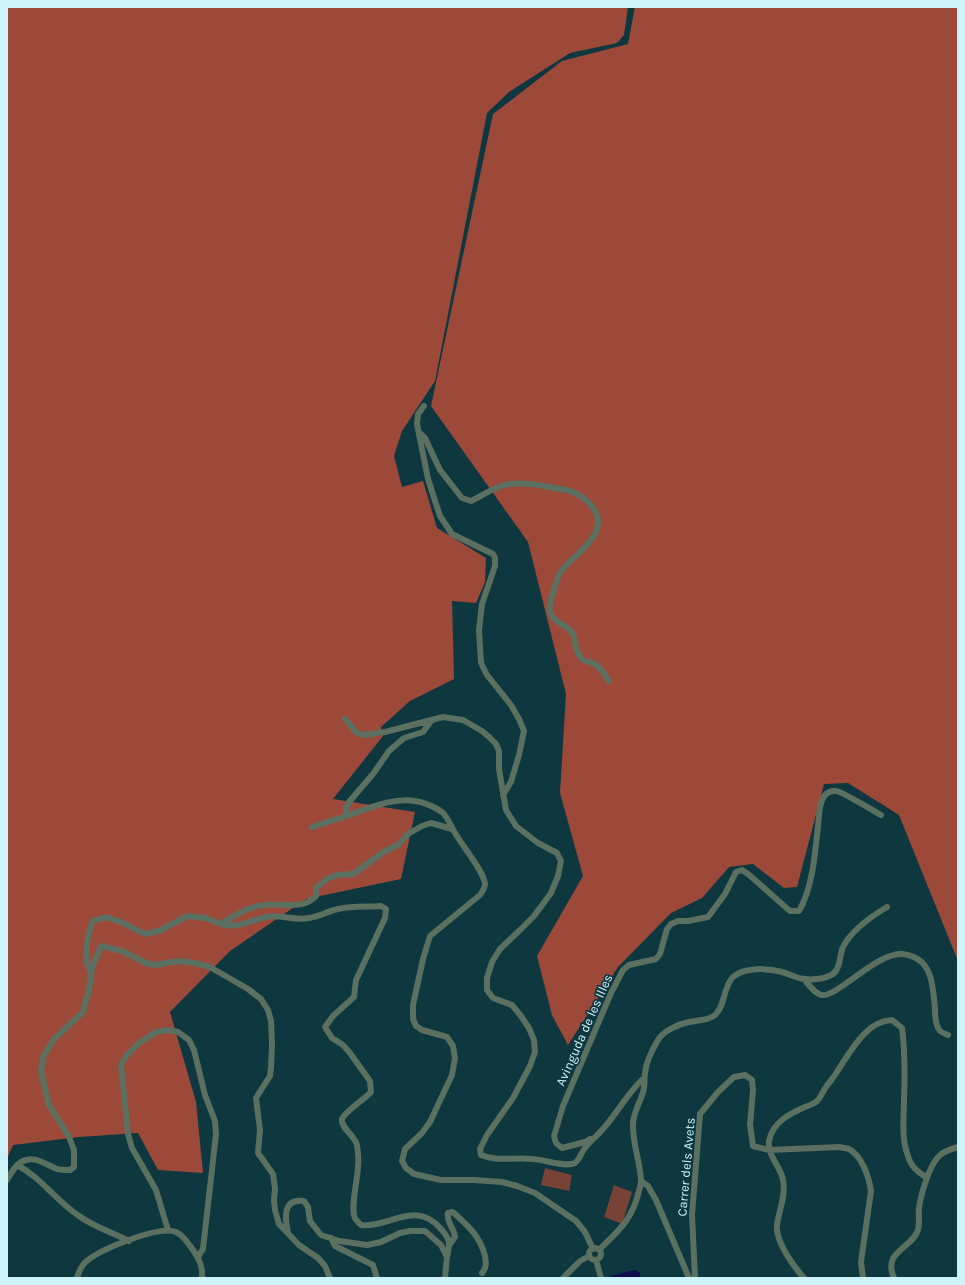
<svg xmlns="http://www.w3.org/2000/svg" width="965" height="1285" font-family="Karla,sans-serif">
<rect width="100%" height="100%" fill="#0e373f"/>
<path fill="#794237" d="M545 1168 572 1175 569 1191 541 1185Z
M614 1185 632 1192 622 1224 604 1217Z"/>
<path fill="#9c4939" d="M7 7H628L624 35 617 43 570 53 509 92 487 113 435 381 402 431 394 456 402 487 423 481 437 528 486 558 485 582 476 603 452 601 454 679 410 701 381 727 383 736 333 799 415 812 401 879 306 899 230 951 170 1012 196 1102 203 1173 158 1170 138 1133 79 1137 13 1145 7 1159Z
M635 7H958V961L899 815 848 783 824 784 797 887 784 888 753 864 729 867 702 898 671 913 618 967 568 1045 552 1015 537 956 583 876 560 793 566 694 528 542 431 406 493 114 562 61 628 44Z"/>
<path fill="#0d0b4d" d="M635 1270 640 1273V1278H612L611 1276Z"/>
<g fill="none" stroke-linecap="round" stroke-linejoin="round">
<path stroke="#5b7061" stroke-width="6" d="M424 406 418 414 417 424 428 479 440 516 452 534 493 554 495 558V566L482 604 479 630 481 663 487 675 511 705 519 719 524 731 519 755 511 782 503 795
M420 433 425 438 440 470 462 498 471 501C481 496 490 490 501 486 520 480 541 486 561 489 579 491 603 508 597 529 592 545 571 558 562 570 557 577 555 585 553 593 551 598 549 605 550 611 552 622 565 624 571 631 577 639 573 649 582 659 585 662 589 662 593 663 601 667 604 674 609 681
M345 719 356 732 363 735 385 732 443 717 463 720 482 731 489 737 496 744 499 751V769L506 810 516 826 538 843 557 853 561 861 558 876 551 893 534 916 520 930 500 949 492 962 487 978V990L493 998 512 1005 521 1016 529 1028 534 1040 535 1052 530 1066 513 1098 487 1135 480 1149 481 1155C498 1162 514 1157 532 1159 543 1159 565 1168 575 1163 580 1159 581 1153 585 1148 590 1141 597 1136 602 1130 617 1114 628 1092 644 1078
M431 721 423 732 404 738 389 751 373 774 349 802 346 809V816C367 809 393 797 415 801 423 802 436 807 443 813 449 819 452 829 457 836 464 848 484 872 485 884 485 888 482 892 480 895L430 936 423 959 413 1005V1019L416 1026 422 1030 447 1037 453 1046 455 1058 452 1075 430 1122 422 1133 405 1149 402 1161 406 1168 414 1174 441 1180H474L502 1182 517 1186 535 1193 576 1221 585 1232 593 1249
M312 827 346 816
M221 924C236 929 251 920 266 917 280 914 294 921 309 918 319 917 328 911 338 909 352 906 367 907 381 906L386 909 385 918 356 980 354 997 333 1016 325 1027 332 1038 343 1045 350 1053 370 1081 371 1092C365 1099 344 1112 342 1119 340 1127 355 1136 357 1145 358 1152 359 1159 358 1166 358 1178 350 1209 355 1218 356 1220 359 1223 361 1225 390 1228 415 1199 441 1229 451 1240 450 1244 447 1257
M91 972C90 969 87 966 87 963 85 952 88 931 93 921L106 917 121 922 145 934 159 931 187 916 206 918 221 924C234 916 248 907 263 905 282 902 302 911 316 896V888L327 879 337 875 353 874 385 851 398 845 408 834 422 826 431 823 452 829
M804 979C809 985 815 994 822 995 836 998 877 952 902 954 933 957 933 986 935 1010 935 1017 936 1026 940 1031 942 1033 946 1034 948 1035
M590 1139 585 1142 562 1148 556 1143 554 1136 563 1106 611 993 623 970 629 965 656 959 660 954 667 929 671 924 678 921H688L708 917 725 894 736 872 742 870 748 874 790 911H799C815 884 816 839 820 807 822 799 825 790 836 791 841 791 874 811 881 815
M17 1165C42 1178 56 1201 79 1216 94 1227 112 1232 129 1241
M7 1180C15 1165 24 1154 42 1162 47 1164 52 1167 57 1169 61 1170 65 1170 70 1170L74 1167V1150L69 1137 49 1105 41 1072 43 1057 54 1039 83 1012 89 990 92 968 101 946 122 951 146 963 155 965 178 961 195 963 210 967 248 989 261 999 268 1010 271 1021 272 1045 271 1067 270 1076 256 1098 260 1130 258 1153 273 1174 275 1189 274 1200 275 1210 279 1224 299 1245 318 1258 325 1266 330 1278
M641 1181 648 1186 656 1200 689 1278
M168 1230 156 1190 132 1148 128 1134 121 1065 127 1055 139 1043 156 1032 168 1030 178 1032 189 1040 194 1050 205 1095 215 1121 216 1134 203 1249 198 1257
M288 1233C285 1219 282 1198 304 1201L308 1207 310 1221 321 1235 339 1241 367 1245 381 1242 400 1233 410 1231H425L441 1245 447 1257 445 1278
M331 1238 335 1246 373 1265 377 1278
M450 1244 455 1237C454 1228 446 1222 448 1213L452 1212 454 1213C468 1226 480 1236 485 1256 486 1263 487 1267 482 1273
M589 1254a6 6 0 1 1 12 0a6 6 0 1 1-12 0Z
M599 1250C619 1230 632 1220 639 1191 640 1188 641 1183 641 1180 640 1161 632 1142 633 1123 634 1110 642 1100 644 1088 645 1083 644 1078 645 1073 646 1062 652 1050 658 1040 663 1031 679 1024 689 1022 697 1020 708 1021 715 1015 725 1007 723 987 733 977 744 967 768 968 782 972 790 974 798 979 805 979 812 980 823 979 829 976 841 972 839 956 843 947 851 931 872 916 887 907
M596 1260 601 1278
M77 1278C79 1271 82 1264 88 1260 102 1249 159 1225 176 1232 183 1235 189 1244 193 1250 199 1259 203 1267 202 1278
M563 1278 580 1261 589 1256
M695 1278 692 1215 700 1114 718 1092 734 1077 745 1075 752 1080 753 1090 750 1125 753 1146 769 1150 840 1147C842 1148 847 1148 849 1149 862 1156 869 1177 871 1191L861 1262 863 1278
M804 1278C794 1267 775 1241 777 1225 779 1210 786 1196 783 1180 781 1167 767 1155 769 1141 773 1122 789 1114 805 1107 808 1106 813 1104 816 1102 820 1099 823 1091 826 1087 830 1081 835 1076 838 1070 851 1051 866 1021 892 1020L902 1028C905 1051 905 1075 904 1099 904 1118 901 1138 908 1156 911 1167 918 1172 927 1178
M894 1278C882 1251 912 1249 918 1230 920 1223 918 1215 919 1208 921 1194 929 1166 939 1156 944 1151 951 1149 958 1147"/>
</g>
<g text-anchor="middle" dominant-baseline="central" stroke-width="3.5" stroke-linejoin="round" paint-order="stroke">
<g font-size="13" fill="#cef2fa" stroke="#0e373f">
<text transform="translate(584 1030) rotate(-66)">Avinguda de les Illes</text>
<text transform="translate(686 1167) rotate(-85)">Carrer dels Avets</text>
</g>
</g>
<rect width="965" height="1285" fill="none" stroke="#cef2fa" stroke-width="16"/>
</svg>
